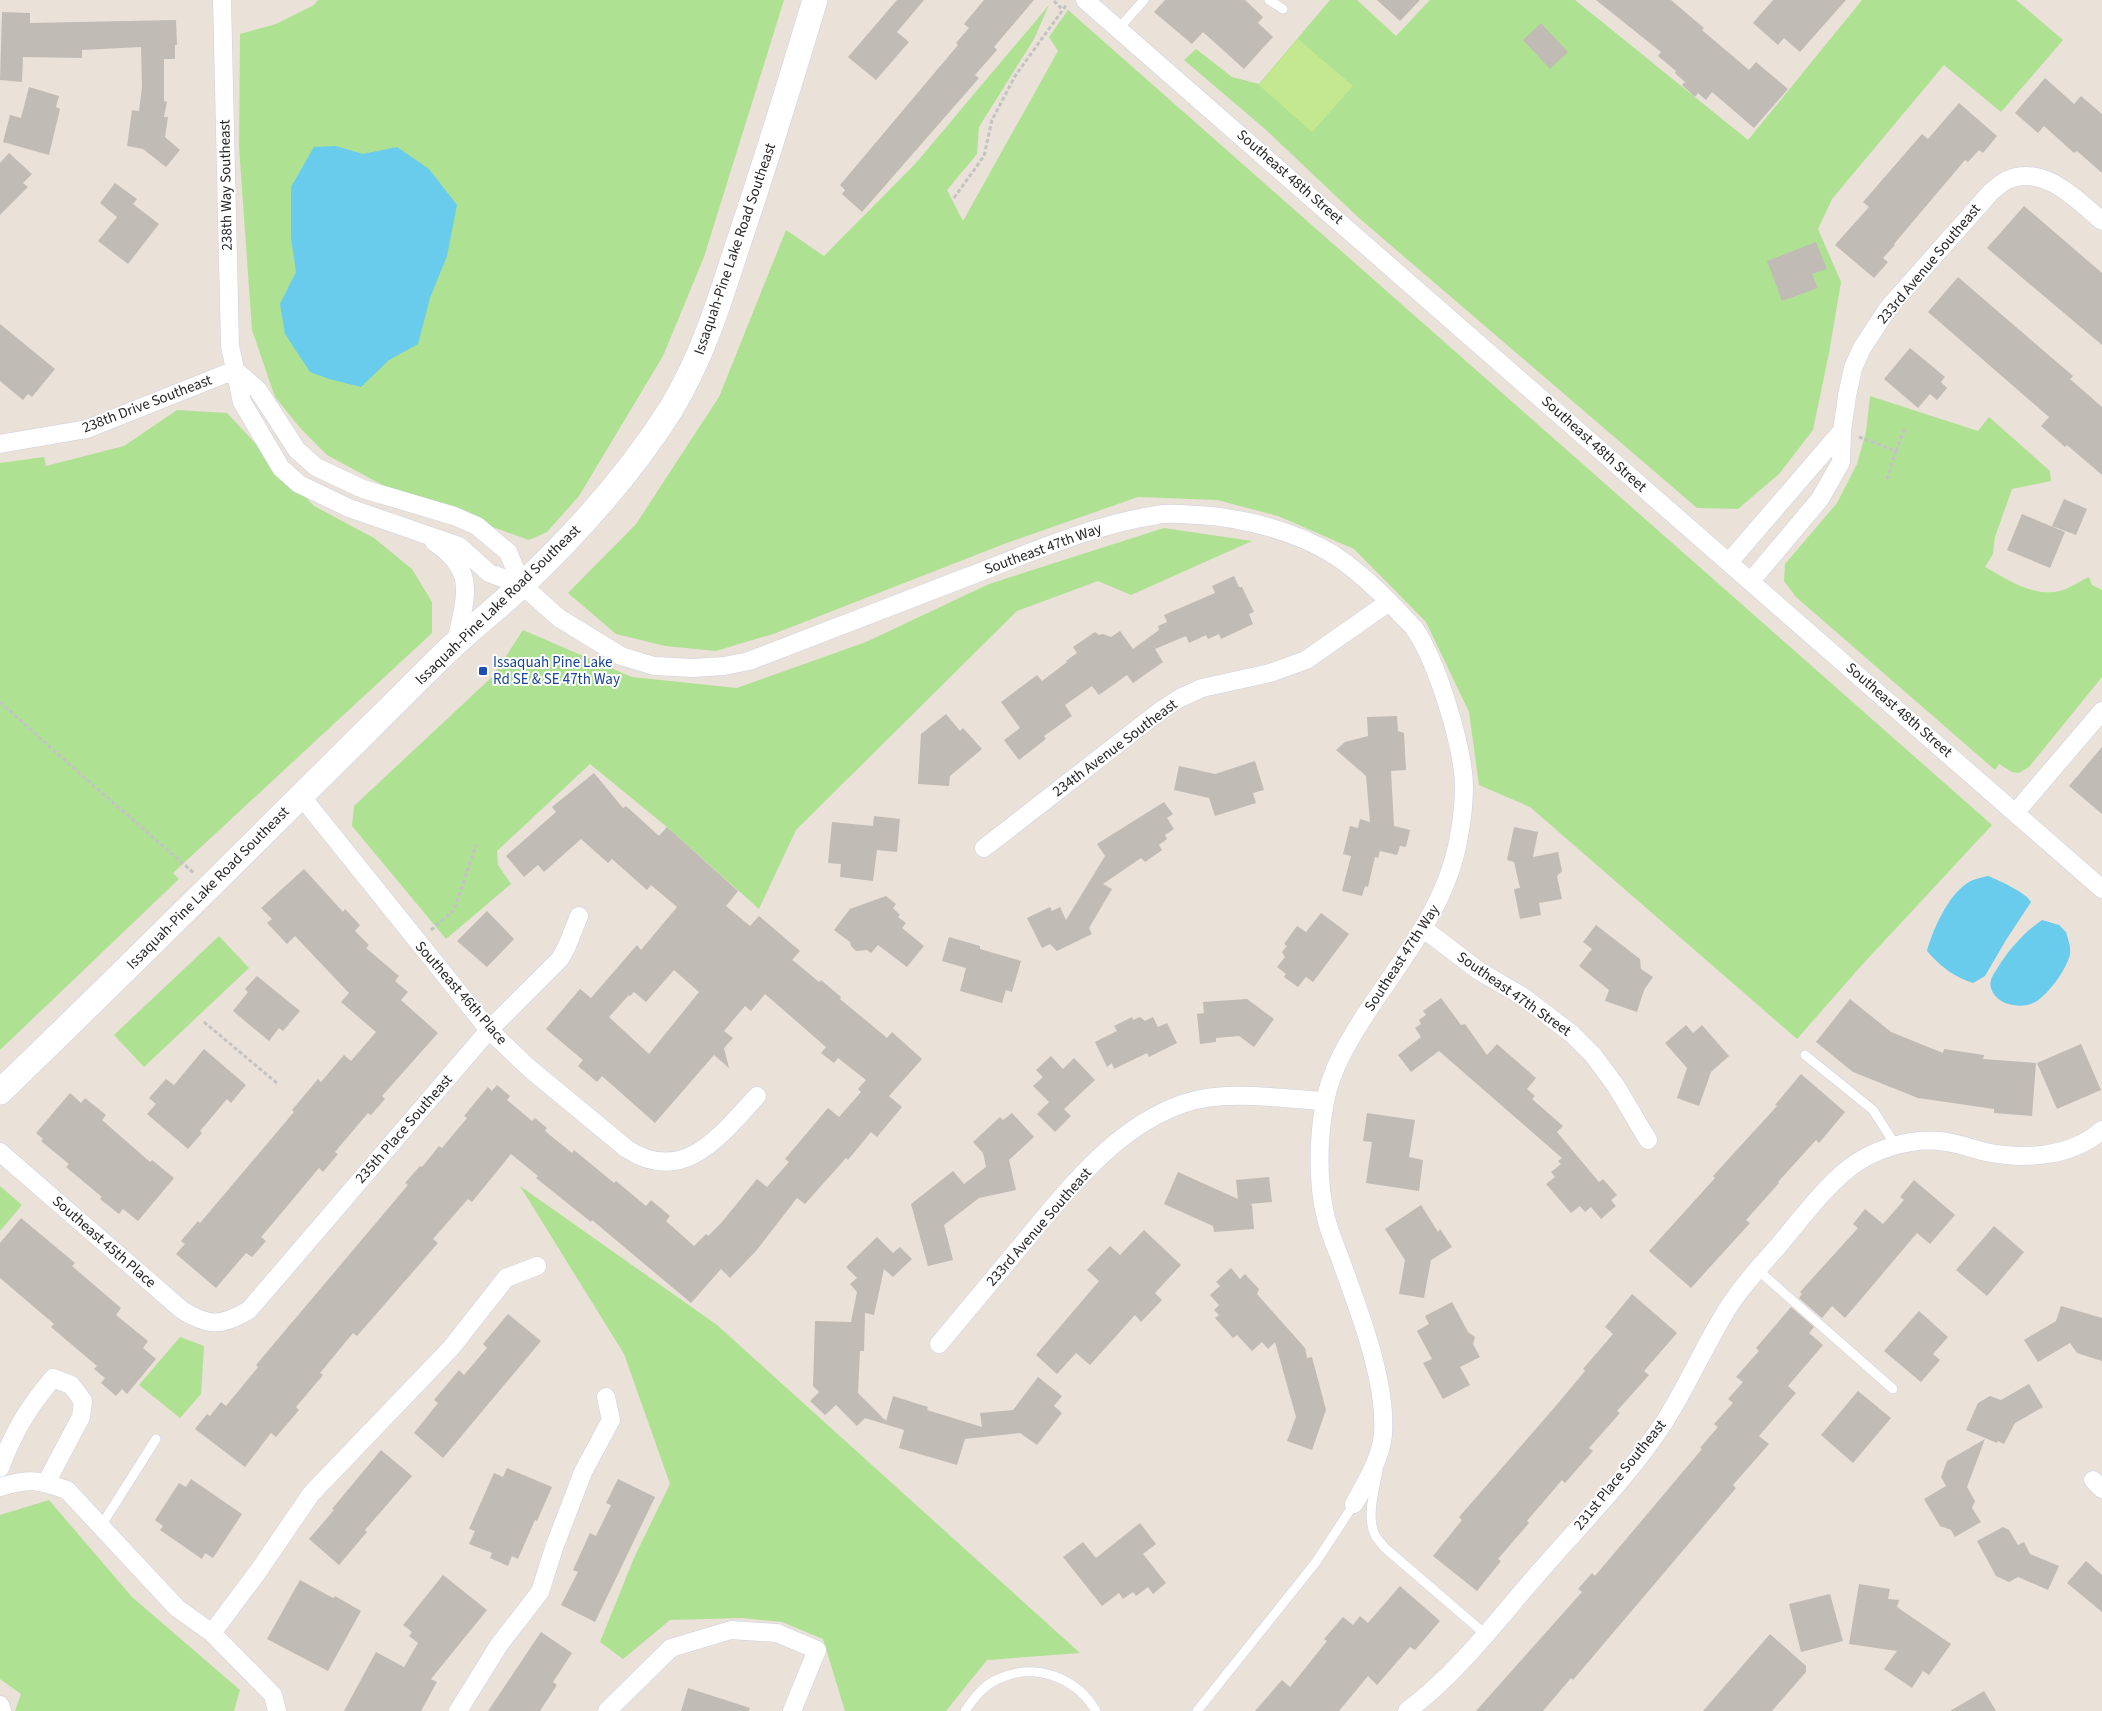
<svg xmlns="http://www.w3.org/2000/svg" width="2102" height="1711" font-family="'Source Sans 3',sans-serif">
<rect width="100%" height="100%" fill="#eae1d8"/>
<path fill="#afe193" d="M318 0H784L704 257 663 356 579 496 547 532 529 540 397 493 327 455 301 429 275 397 252 330 239 147 240 34 276 24 314 5Z
M1330 0H1357L1396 36 1430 0H1575L1748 140 1862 0H2016L2063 40 2001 112 1944 65 1832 199 1818 229 1841 282 1829 353 1813 430 1779 474 1738 509 1697 508 1359 218 1265 129 1184 60 1196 49 1232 77 1259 84Z
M1049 5 1034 39 979 127 977 154 947 190 963 221 1058 51 1049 37 1068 10 1992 825 1861 966 1797 1039 1530 807 1479 785 1469 712 1426 622 1354 549 1278 516 1217 500 1138 497 1004 544 776 633 716 651 665 646 616 634 568 593 636 524 719 397 786 230 824 256 916 163Z
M1870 396 1978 431 1989 417 2050 471 2051 481 2012 489 1995 537 1993 554 1985 567C2008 580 2036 599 2063 590 2072 587 2080 581 2089 577L2092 585 2102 590V677L2029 767 2019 773 2012 772 1999 764 1995 770 1796 597 1784 581 1785 564 1837 503 1857 464 1866 432Z
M177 410 227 413 314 506 374 538 412 569 432 602V633L173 873 179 879 0 1050V463L44 457 46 466 124 446Z
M1164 528 1252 541 1131 595 1098 581 1017 611 796 830 759 909 667 827 590 764 497 851 498 865 511 884 446 939 352 826 354 806 493 676 523 630 632 677 737 688 866 642 989 584Z
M219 936 249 968 144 1067 114 1035Z
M0 1186 22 1205 0 1231Z
M520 1186 717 1325 1080 1653 987 1660 946 1711H845L823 1639 782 1622 741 1618 670 1620 623 1659 600 1642 634 1558 670 1484 624 1354Z
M180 1337 204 1346 201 1394 180 1418 139 1385Z
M49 1500 132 1597 240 1690 234 1711H15L21 1694 0 1679V1515Z"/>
<path fill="#c4e88f" d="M1298 39 1353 86 1312 132 1259 85Z"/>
<path fill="#69cced" d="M336 146 363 154 397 147 429 169 457 205 447 256 430 298 418 344 389 360 361 387 329 379 310 372 285 334 280 304 296 272 291 238V187L314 147Z
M1988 876C1998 880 2027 893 2031 902L2006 940 1985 976 1973 983C1954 977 1940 966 1927 951 1933 928 1951 889 1973 880 1978 878 1984 877 1988 876Z
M2042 920 2059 925 2066 932C2068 939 2071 947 2070 954 2067 969 2049 993 2037 1001 2023 1010 1996 1006 1991 988 1988 980 1996 971 2000 964 2011 947 2026 931 2042 920Z"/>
<path fill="#c1bbb5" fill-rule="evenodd" d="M897 0H924L897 32 909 42 876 80 848 57Z
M984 0H1034L994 47 997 50 975 75 979 78 862 212 842 194 845 190 840 185 958 45 956 43 969 28 964 24Z
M1165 0H1245L1263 17 1258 23 1273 37 1244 69 1203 32 1192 44 1154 12Z
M1377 0H1420L1400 21Z
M1596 0H1671L1704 28 1702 30 1749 70 1756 62 1788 89 1754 128 1712 92 1706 100 1698 93 1695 97 1682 85 1685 82 1675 73 1676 71 1658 56 1661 52Z
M1773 0H1846L1800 52 1784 38 1778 45 1753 23Z
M2 12 30 13V23L176 20 177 45H175V59H164V101L167 102 164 117H168L165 137 180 150 166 167 143 149 127 146 132 110 139 111 142 87 141 47 82 50V58L23 57 22 82 0 80Z
M1541 23 1568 52 1550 69 1523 40Z
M2045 78 2074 104 2081 96 2102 114V173L2077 151 2074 153 2044 126 2038 133 2015 113Z
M29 87 59 96 56 107 60 109 49 155 3 142 10 115 21 118Z
M1959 103 1997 136 1983 153 1979 150 1968 162 1965 160 1894 244 1895 245 1883 258 1888 262 1874 278 1835 245 1869 207 1863 202 1922 134 1928 139Z
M9 153 32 174 23 183 28 187 0 215V163Z
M115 183 137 199 133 204 159 224 128 264 98 241 117 217 100 203Z
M2024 206 2102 273V345L1987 248Z
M1816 242 1827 269 1812 274 1818 288 1782 301 1767 261Z
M1958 277 2073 376 2070 379 2102 407V475L2067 445 2065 447 2041 426 2049 417 1928 312Z
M0 324 55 369 32 397 28 394 23 400 0 381Z
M1910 348 1945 377 1941 382 1947 388 1937 400 1930 394 1918 408 1884 379Z
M2064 499 2087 509 2076 535 2052 526Z
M2022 514 2065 532 2050 568 2007 550Z
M1234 576 1239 587H1242L1254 612 1249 614 1253 624 1221 639 1219 634 1208 639 1206 635 1189 643 1186 636 1155 649 1163 662 1133 683 1127 675 1099 695 1092 686 1065 705 1072 716 1044 736 1046 739 1019 760 1004 740 1020 728 1001 702 1037 675 1042 681 1067 662 1066 661 1077 653 1073 647 1095 632 1099 635 1103 634 1111 637 1120 631 1133 649 1159 630 1158 626 1167 622 1164 615 1215 593 1212 586Z
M946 714 960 731 963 728 982 749 950 776 949 786 918 784 921 734Z
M1397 716 1398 731 1404 733 1406 770 1391 771 1394 826 1410 830 1406 847 1400 846 1397 855 1380 851 1378 858 1375 857 1368 887 1365 886 1362 896 1342 891 1351 856 1343 854 1350 826 1358 828 1360 819 1370 822 1366 776 1336 750 1345 742 1368 736 1367 717Z
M2102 747V814L2069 786Z
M1255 761 1264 790 1253 793 1256 803 1215 816 1209 798 1174 790 1179 766 1215 774Z
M594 773 623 808 626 806 659 836 667 827 738 891 726 906 750 926 759 916 800 951 792 960 795 962 819 982 821 980 841 997 840 999 887 1038 892 1032 922 1059 889 1096 902 1107 877 1137 871 1132 848 1160 846 1158 805 1204 797 1198 756 1251 730 1278 721 1269 691 1303 604 1230 592 1220 591 1222 536 1178 538 1176 511 1154 472 1202 468 1199 433 1239 438 1243 385 1304 357 1336 353 1333 320 1373 323 1375 296 1407 299 1410 276 1437 271 1433 245 1467 195 1429 207 1414 210 1416 221 1402 226 1406 258 1367 256 1365 408 1185 405 1183 420 1166 422 1167 439 1146 442 1148 467 1118 464 1116 488 1087 492 1091 497 1085 510 1096 507 1100 532 1121 535 1118 547 1128 545 1131 572 1153 574 1150 614 1183 616 1181 646 1206 651 1200 670 1216 666 1221 694 1246 706 1234 708 1236 722 1222 757 1179 767 1187 789 1162 785 1159 828 1108 839 1117 861 1092 858 1089 866 1080 838 1058 834 1063 821 1053 826 1047 765 994 751 1011 745 1006 724 1031 733 1038 724 1048 729 1068 714 1055 655 1123 602 1076 597 1082 578 1066 583 1060 546 1029 580 989 591 998 637 945 641 950 677 907 651 885 647 890 612 859 608 863 581 839 544 872 538 865 524 877 506 856 556 812 552 807ZM674 970 699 992 649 1054 609 1017 629 995 630 996 634 992 646 1002Z
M1164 802 1173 814 1167 818 1174 829 1165 835 1167 839 1159 845 1162 850 1145 862 1141 858 1103 884 1112 889 1089 928 1092 934 1057 951 1050 944 1042 948 1027 918 1050 907 1052 911 1060 907 1066 920 1105 856 1097 844Z
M874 816 900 819 897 852 877 850 873 881 840 877 841 864 828 863 832 822 873 826Z
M1514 827 1538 832 1533 857 1558 852 1562 871 1557 876 1562 899 1539 903 1541 915 1520 919 1514 889 1520 888 1514 862 1507 860Z
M304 869 343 912 345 909 360 925 355 931 369 945 366 948 399 976 395 981 408 992 401 1000 438 1033 382 1096 385 1099 371 1115 368 1113 335 1152 338 1154 323 1172 319 1168 273 1223 261 1237 266 1241 252 1257 246 1253 216 1288 176 1254 185 1244 181 1241 198 1221 200 1223 294 1112 292 1110 318 1079 321 1082 344 1055 351 1061 376 1032 341 1002 349 993 295 936 287 944 267 923 272 919 261 908Z
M886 896 896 904 893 908 900 915 898 917 906 923 902 928 924 946 907 967 878 945 871 953 867 950 856 951 851 946 850 942 834 930 850 909Z
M487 911 514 939 487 967 457 941Z
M1321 913 1349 934 1313 982 1306 977 1298 987 1284 977 1286 974 1277 967 1285 957 1282 952 1287 946 1284 944 1297 926 1306 932Z
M1596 925 1640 959 1641 969 1653 977 1644 990 1637 1012 1605 1001 1609 990 1579 966 1592 949 1583 942Z
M949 937 980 946V949L1021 961 1012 992 1006 990 1002 1003 960 991 966 968 942 961Z
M257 976 300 1011 283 1031 279 1028 269 1041 233 1011 248 992 245 989Z
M1441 998 1461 1025 1465 1024 1487 1055 1497 1044 1536 1078 1527 1089 1535 1096 1532 1099 1563 1126 1557 1132 1599 1182 1603 1179 1617 1195 1611 1200 1616 1206 1601 1219 1591 1207 1585 1212 1580 1206 1571 1213 1546 1184 1555 1177 1551 1172 1561 1164 1558 1161 1562 1158 1439 1051 1411 1072 1398 1055 1421 1037 1415 1028 1421 1024 1419 1020 1426 1015 1423 1011Z
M1247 999 1274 1019 1254 1047 1239 1036 1216 1038V1042L1200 1044 1197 1014 1204 1013 1203 1002Z
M1850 999 1891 1032 1943 1053 1944 1049 1984 1055 1983 1059 2036 1063 2032 1116 1994 1113V1109L1918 1098 1853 1072 1816 1042Z
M1132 1017 1133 1020 1140 1017 1145 1021 1153 1017 1158 1027 1167 1023 1177 1043 1149 1057 1147 1053 1114 1069 1112 1063 1107 1067 1095 1042 1117 1031 1114 1026Z
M1686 1025 1693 1033 1702 1025 1729 1056 1711 1072 1699 1106 1677 1098 1687 1068 1665 1043Z
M2081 1044 2101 1090 2057 1109 2037 1063Z
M204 1049 246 1085 231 1103 227 1099 200 1131 202 1133 188 1149 147 1114 156 1104 149 1098 166 1079 174 1085Z
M1051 1056 1063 1069 1074 1058 1095 1080 1064 1109 1071 1116 1055 1132 1037 1114 1049 1102 1033 1086 1043 1077 1036 1070Z
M1801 1074 1845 1112 1819 1143 1816 1140 1778 1182 1779 1183 1746 1220 1750 1223 1691 1288 1649 1251 1715 1178 1713 1176 1777 1106 1775 1105Z
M70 1093 81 1103 85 1098 106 1115 102 1120 150 1162 152 1160 174 1178 138 1221 123 1209 119 1214 100 1199 102 1197 66 1167 69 1164 41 1141 43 1139 36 1133Z
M1012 1113 1034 1137 1009 1160 1016 1190 979 1198 944 1225 953 1260 928 1266 911 1204 953 1171 964 1184 986 1167 983 1153 973 1142 1000 1117 1003 1120Z
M1367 1113 1415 1120 1409 1157 1423 1160 1419 1191 1366 1183 1372 1142 1363 1141Z
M1178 1172 1238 1199 1236 1180 1269 1177 1272 1202 1250 1204 1252 1205 1254 1229 1214 1232 1213 1226 1164 1204Z
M1914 1180 1955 1215 1930 1244 1917 1233 1845 1318 1832 1306 1822 1318 1799 1298 1802 1294 1800 1292 1858 1228 1853 1224 1865 1209 1883 1224 1904 1200 1900 1197Z
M1421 1205 1438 1232 1440 1229 1452 1247 1431 1260 1424 1298 1399 1294 1405 1260 1385 1229Z
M21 1218 75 1263 72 1266 121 1308 116 1315 148 1341 143 1348 156 1359 127 1394 122 1389 116 1396 101 1383 105 1378 94 1369 97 1366 51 1327 54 1324 0 1278V1243Z
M1994 1226 2024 1252 1987 1296 1956 1270Z
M1144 1230 1181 1265 1155 1293 1162 1300 1141 1322 1135 1315 1090 1365 1076 1353 1057 1374 1036 1355 1099 1281 1087 1270 1110 1246 1120 1255Z
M877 1237 893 1253 900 1247 912 1259 893 1277 884 1269 874 1315 865 1313 864 1351H860L858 1393 886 1421 893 1396 928 1407 927 1410 982 1427 980 1413 1013 1410 1038 1377 1062 1396 1054 1406 1062 1413 1037 1445 1020 1433 965 1439 957 1465 899 1448 904 1430 865 1418 857 1426 836 1405 825 1415 810 1401 819 1392 813 1386 815 1321 851 1322 857 1292 850 1284 857 1278 846 1267Z
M1231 1268 1240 1279 1245 1274 1259 1289 1257 1294 1305 1348 1307 1358 1312 1357 1326 1410 1312 1450 1287 1441 1296 1417 1275 1342 1268 1349 1262 1342 1252 1351 1237 1335 1233 1338 1215 1318 1219 1315 1214 1310 1219 1305 1210 1295 1220 1286 1216 1282Z
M1632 1294 1677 1333 1644 1371 1649 1375 1617 1411 1620 1413 1589 1448 1593 1451 1565 1483 1562 1480 1527 1521 1529 1523 1498 1559 1501 1561 1477 1591 1433 1556 1462 1520 1459 1517 1554 1408 1585 1371 1583 1369 1613 1334 1605 1327Z
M1452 1302 1468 1332 1475 1337 1473 1344 1480 1357 1460 1367 1470 1385 1443 1399 1423 1363 1432 1359 1417 1331 1429 1324 1425 1316Z
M2061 1306 2102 1318V1361L2077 1353 2070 1343 2038 1362 2024 1340 2056 1321Z
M1791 1307 1814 1327 1809 1333 1823 1345 1788 1386 1796 1393 1759 1436 1769 1444 1733 1485 1736 1488 1573 1680 1571 1678 1543 1711H1476L1582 1592 1578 1589 1592 1573 1595 1576 1702 1449 1700 1448 1718 1427 1714 1424 1733 1403 1728 1399 1743 1382 1736 1377 1759 1351 1756 1348Z
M1919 1311 1948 1337 1933 1354 1940 1360 1921 1382 1884 1351Z
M508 1314 541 1341 443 1458 414 1433 438 1403 434 1400 459 1370 464 1375 487 1348 483 1344Z
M2029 1384 2043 1407 2015 1423 2004 1444 1998 1441 1997 1443 1966 1430 1978 1403 1990 1396 2001 1400Z
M1858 1391 1891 1418 1853 1463 1821 1435Z
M1985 1439 1967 1487 1975 1501 1972 1508 1981 1522 1955 1537 1951 1530 1940 1526 1924 1499 1946 1486 1941 1477 1947 1461Z
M381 1450 412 1476 365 1530 367 1532 339 1565 309 1539 334 1510 332 1509Z
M507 1468 552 1487 537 1521 535 1520 518 1559 512 1556 508 1566 490 1558 492 1553 469 1544 475 1531 469 1529 494 1473 503 1477Z
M191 1479 242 1514 213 1558 205 1553 202 1559 160 1530 163 1526 155 1520 179 1483 186 1487Z
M618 1479 655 1497 595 1622 561 1605 578 1572 573 1570 590 1533 596 1536 611 1505 606 1503Z
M1140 1523 1156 1544 1143 1554 1166 1583 1153 1594 1148 1587 1136 1596 1133 1592 1123 1599 1119 1593 1102 1606 1063 1557 1083 1542 1096 1558Z
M2003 1527 2009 1530 2018 1545 2024 1542 2030 1554 2059 1566 2048 1590 2018 1577 2009 1582 1996 1576 1977 1541Z
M2086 1561 2102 1575V1612L2067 1583Z
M443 1575 487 1610 431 1679 437 1682 421 1711H344L376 1652 404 1667 418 1643 409 1636 412 1632 403 1625Z
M300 1580 333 1598 335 1596 361 1611 328 1671 267 1639Z
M1859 1584 1890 1589 1888 1599 1899 1600 1897 1607 1951 1644 1929 1675 1923 1671 1912 1688 1884 1669 1897 1651 1849 1644Z
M1400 1586 1440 1621 1415 1650 1410 1647 1377 1685 1368 1676 1339 1711H1255L1282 1680 1290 1687 1327 1641 1324 1639 1343 1617 1353 1625 1360 1616 1368 1623Z
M1830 1594 1843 1641 1801 1652 1789 1604Z
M541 1632 572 1653 553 1682 557 1685 540 1711H488Z
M1770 1634 1806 1666V1672L1772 1711H1703Z
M688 1688 750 1708 749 1711H681Z
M1984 1691 1996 1711H1950Z"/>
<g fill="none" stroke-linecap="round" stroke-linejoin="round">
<g stroke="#cdd1e0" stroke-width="10">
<path id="service" d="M1269 0 1283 9
M1119 28 1144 0
M1805 1055 1873 1110 1896 1146
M1758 1270 1893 1389
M1378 1470C1375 1489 1366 1516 1375 1535 1377 1539 1382 1544 1385 1548L1485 1634
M101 1526 156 1439
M965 1711C974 1698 984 1685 998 1679 1035 1662 1076 1677 1096 1711
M1197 1711 1316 1562 1354 1504"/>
</g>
<g stroke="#cdd1e0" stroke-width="19">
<path id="minor" d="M222 0 230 346 242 402 281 468 299 484 349 508 459 546 489 573 522 585 559 618 621 656 654 666 693 668 724 666 749 661C822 633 895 605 967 577 1030 553 1091 525 1157 515 1171 512 1185 515 1199 515 1244 518 1295 531 1334 555 1357 570 1378 590 1397 610 1402 616 1409 622 1414 628 1437 661 1463 746 1464 786 1464 802 1462 820 1459 836 1448 904 1404 956 1367 1012 1349 1040 1331 1069 1325 1102 1318 1138 1317 1182 1326 1218 1329 1231 1335 1245 1340 1258 1358 1309 1387 1380 1383 1435 1381 1457 1365 1485 1354 1504
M1085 0 2102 889
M235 370 258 390 297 450 316 467 363 489 454 516 477 526 508 552 522 585
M0 444 87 429 235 370
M434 542C478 571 465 597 456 643
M1729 562 1842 431
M1751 581 1820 499 1841 462 1842 431 1847 396 1853 368 1862 348 1889 307 1991 192C1996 188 2001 183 2007 180 2044 164 2076 199 2102 221
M301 796 489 1030 529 1068 627 1149C684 1186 721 1135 757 1096
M2016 812 2102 711
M984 848 1160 711 1180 698 1202 688 1270 673 1306 660 1389 602
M1424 929 1479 971 1522 996 1572 1034 1593 1055 1616 1086 1648 1140
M0 1152 182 1310C209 1327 222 1326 249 1310L489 1030 560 959 567 946 579 916
M939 1344C967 1310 996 1276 1024 1242 1068 1189 1116 1126 1185 1103 1226 1089 1282 1099 1325 1101
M0 1468C14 1431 28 1408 53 1378L71 1385 83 1401 81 1417 46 1483
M2093 1480 2102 1489
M0 1487C31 1478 37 1480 67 1490L177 1608 212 1633 273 1695 277 1711
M212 1633 257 1573 311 1494 451 1348 506 1278 537 1266
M0 1705 2 1711
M458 1711 499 1645 540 1592 554 1548 583 1472 611 1420 606 1397
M607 1711 671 1648 731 1630 777 1633 817 1650 792 1711
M1407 1711C1459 1672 1498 1619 1541 1570 1582 1523 1628 1477 1663 1424 1685 1390 1701 1353 1722 1318 1737 1291 1759 1268 1779 1245 1801 1219 1821 1191 1848 1169 1871 1150 1909 1138 1939 1141 1955 1142 1970 1148 1986 1152 2024 1160 2072 1157 2102 1130"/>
</g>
<g stroke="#cdd1e0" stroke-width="26">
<path id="secondary" d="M0 1092C148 949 293 804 439 659 465 633 495 610 522 585 578 532 630 474 671 409 702 358 719 303 737 247 765 165 790 83 815 0"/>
</g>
<path stroke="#c3c3c3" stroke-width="3" stroke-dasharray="4 2.5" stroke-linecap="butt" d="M1054 1 1063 10
M954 198 984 156 992 120 1015 76 1067 4
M1859 437 1896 451 1887 479
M1896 451 1905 428
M0 702 79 773 194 873
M431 930 454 910 476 845
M204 1022 278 1084"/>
<use href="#service" stroke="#fff" stroke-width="9"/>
<use href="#minor" stroke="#fff" stroke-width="18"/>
<use href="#secondary" stroke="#fff" stroke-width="25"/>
</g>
<rect fill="#1a4fb4" stroke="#fff" stroke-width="2" x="478" y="666" width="10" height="10" rx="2.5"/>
<g text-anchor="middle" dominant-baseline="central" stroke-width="4" stroke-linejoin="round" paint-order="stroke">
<g font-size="15" fill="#272727" stroke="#fff">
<text transform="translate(1290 177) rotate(41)">Southeast 48th Street</text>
<text transform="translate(226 185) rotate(-91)">238th Way Southeast</text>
<text transform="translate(735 249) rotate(-71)">Issaquah-Pine Lake Road Southeast</text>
<text transform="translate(1929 264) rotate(-50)">233rd Avenue Southeast</text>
<text transform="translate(147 404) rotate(-21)">238th Drive Southeast</text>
<text transform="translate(1594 444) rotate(42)">Southeast 48th Street</text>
<text transform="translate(1043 549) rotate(-20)">Southeast 47th Way</text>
<text transform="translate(498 605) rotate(-44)">Issaquah-Pine Lake Road Southeast</text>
<text transform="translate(1899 710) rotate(41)">Southeast 48th Street</text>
<text transform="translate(1115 748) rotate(-37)">234th Avenue Southeast</text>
<text transform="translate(208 888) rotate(-45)">Issaquah-Pine Lake Road Southeast</text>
<text transform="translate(1402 958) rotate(-57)">Southeast 47th Way</text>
<text transform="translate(461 993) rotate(49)">Southeast 46th Place</text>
<text transform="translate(1514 994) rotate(35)">Southeast 47th Street</text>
<text transform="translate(404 1129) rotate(-49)">235th Place Southeast</text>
<text transform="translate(1039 1227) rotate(-49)">233rd Avenue Southeast</text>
<text transform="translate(104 1242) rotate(41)">Southeast 45th Place</text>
<text transform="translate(1620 1475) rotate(-51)">231st Place Southeast</text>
</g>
<g font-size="15" fill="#164399" stroke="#fff" text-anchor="start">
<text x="493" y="662">Issaquah Pine Lake<tspan x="493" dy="17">Rd SE &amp; SE 47th Way</tspan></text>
</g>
</g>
</svg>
